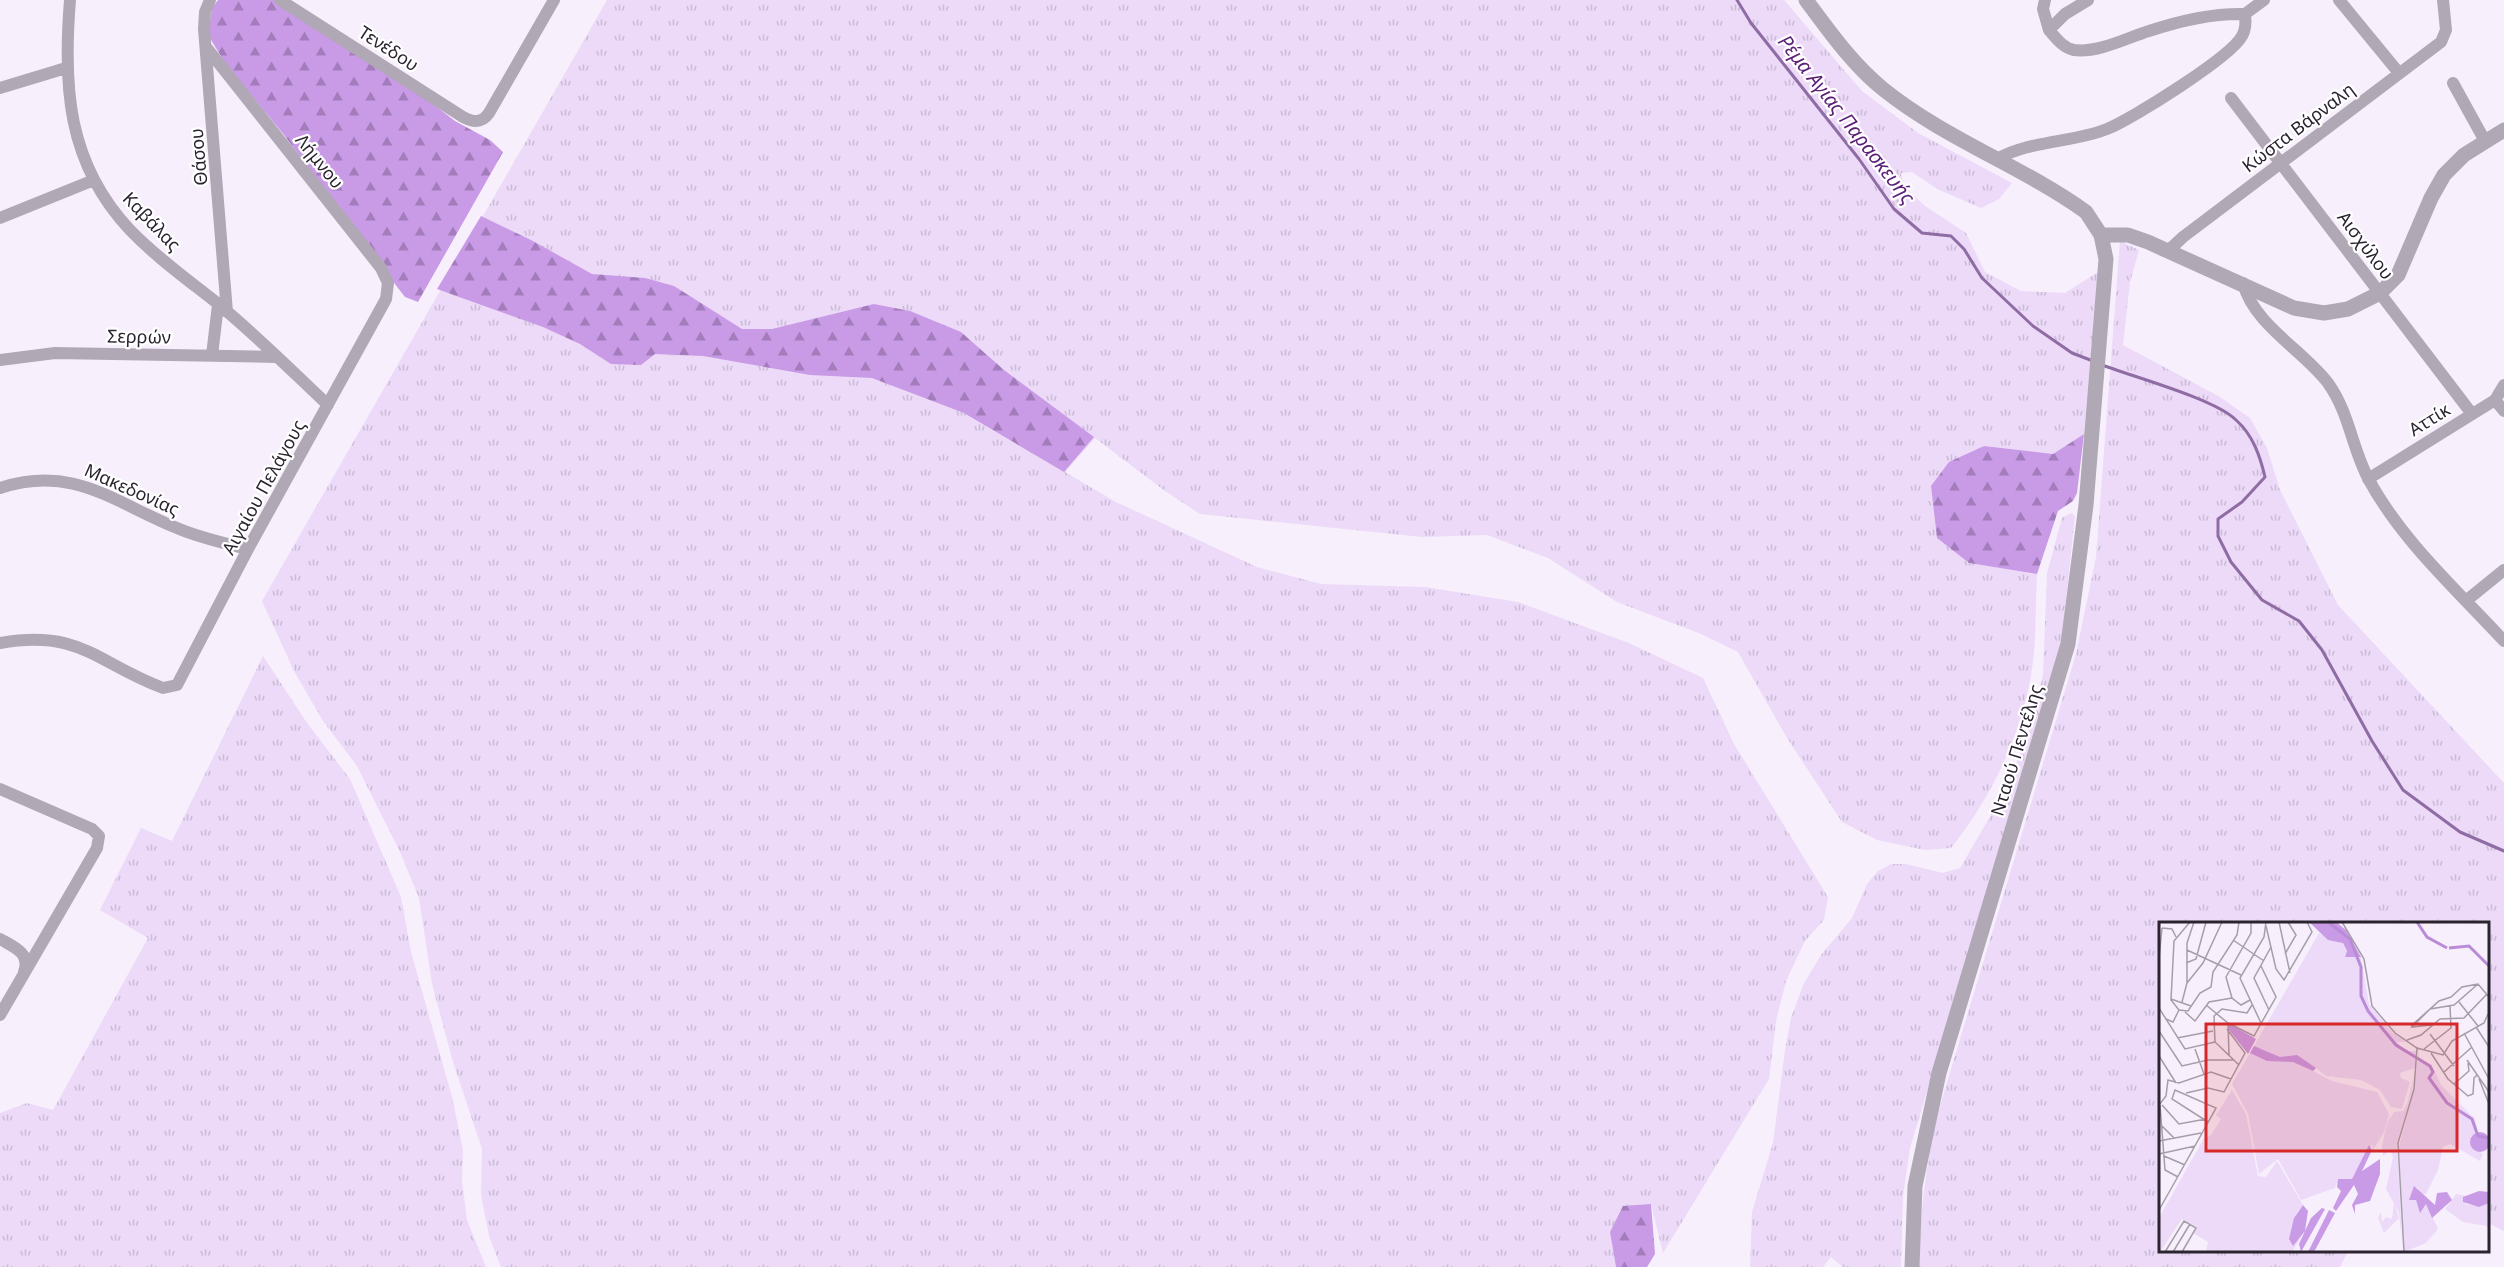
<svg xmlns="http://www.w3.org/2000/svg" width="2504" height="1267" font-family="'Noto Sans',sans-serif">
<defs>
<pattern id="grass-tufts" width="24" height="20" patternUnits="userSpaceOnUse" patternTransform="scale(1.5)"><rect width="24" height="20" fill="#ecdaf8"/><path d="M3 7l-1-3M5 7V3M7 7l1-3M15 17l-1-3M17 17v-4M19 17l1-3" fill="none" stroke="#cbbbd5"/></pattern>
<pattern id="forest-firs" width="22" height="20" patternUnits="userSpaceOnUse" patternTransform="scale(1.5)"><rect width="22" height="20" fill="#c99ae6"/><path d="M5 1l3.5 6h-7zM16 11l3.5 6h-7z" fill="#a37dbb"/></pattern>
</defs>
<rect width="100%" height="100%" fill="#f7f0fc"/>
<path fill="url(#grass-tufts)" d="M607 0H1784L1862 91 1918 133 2012 183 1999 199 1981 208 1937 189 1912 172 1901 173 1904 186 1925 206 1966 233 1985 272 2021 291 2065 293 2098 272 2084 434 2053 454 1984 446 1931 486 1937 538 1969 563 2037 574C2035 607 2037 642 2031 675 2021 736 1990 800 1951 848L1925 850 1877 840 1842 822 1787 738 1738 652 1701 634 1617 602 1548 558 1487 535 1422 537 1200 514 1165 491 1095 438 1065 472 1116 502 1257 567 1321 584 1425 587 1518 602 1629 643 1703 678 1734 744 1828 897 1824 920 1805 941 1786 981 1776 1021 1769 1079 1663 1253 1651 1204 1610 1232 1616 1267H501L489 1236 481 1195 482 1149 453 1062 432 984 419 898 400 852 357 766 323 721 294 671 262 601Z
M2120 241 2139 250 2130 282 2123 345 2220 397 2250 418 2267 448 2280 490 2338 605 2504 783V1231L2488 1223V924H2160V1250L2348 1251 2340 1267H1919C1920 1213 1926 1162 1939 1109L2076 654 2096 557Z
M2071 513 2075 516 2062 637 2055 667 1910 1148 1903 1196 1901 1267H1843L1831 1257 1823 1267H1750L1752 1212 1773 1143 1785 1050 1791 1018 1804 983 1821 955 1852 918 1867 884 1878 871 1891 864H1906L1943 873 1960 868 2002 796 2027 738 2043 676 2047 573 2062 518Z
M263 656 307 723 350 779 401 897 411 952 452 1097 463 1150 462 1180 467 1220 486 1267H0V1113L27 1103 53 1110 148 938 100 910 141 828 172 841Z"/>
<path fill="url(#forest-firs)" d="M218 0H274L428 100 455 121 490 140 503 152 418 302 405 297 398 288 284 135 225 63 208 35 212 8Z
M481 216 531 240 592 274 645 278 674 286 742 329H772L874 304 910 311 961 332 1004 370 1094 437 1064 472 964 413 872 378 810 375 703 356 655 354 641 365 611 364 580 344 543 327 437 289Z
M2084 434 2077 493 2073 501 2058 511 2037 574 1969 563 1937 538 1931 486 1949 462 1984 446 2053 454Z
M1651 1204 1655 1254 1647 1267H1616L1610 1232 1623 1206Z"/>
<g fill="none" stroke-linecap="round" stroke-linejoin="round">
<path stroke="#8f6ca4" stroke-width="3" d="M1737 0 1751 23 1859 159 1894 209 1922 233 1951 236 1964 249 1982 278 2033 326 2072 353 2093 361
M2102 365C2134 377 2215 399 2236 420 2253 435 2260 456 2265 477L2242 502 2218 519V536L2231 562 2262 600 2299 621 2322 650 2372 741 2403 790 2460 832 2504 851"/>
<path stroke="#b0a8b5" stroke-width="12" d="M70 0C63 86 67 163 130 230 156 257 188 280 217 303 256 335 292 371 328 405
M210 0 205 12 204 29 227 312
M280 0 463 117C474 123 482 123 489 113L554 0
M2045 0 2043 9 2049 30
M2088 0 2065 14 2049 30C2056 38 2063 48 2074 50 2099 53 2126 38 2149 31 2179 21 2213 13 2245 14
M2339 0 2399 73
M2453 83 2485 141
M0 88 66 68
M2231 98 2472 414
M1997 159C2031 140 2072 143 2107 129 2132 119 2231 57 2242 36 2246 29 2246 22 2245 14L2264 0
M0 218 94 180
M2168 251 2183 237 2441 42 2446 30 2443 0
M2243 283C2254 325 2303 350 2328 383 2350 414 2352 449 2369 480 2402 541 2457 590 2504 641
M212 355 218 305
M0 360 55 353 277 357
M2495 400 2504 411
M2368 479 2495 400 2504 385
M0 488C73 464 113 502 177 528 200 538 224 543 248 549
M2467 600 2504 570
M0 643C81 629 96 663 163 688L177 685 248 549 386 299 388 283 381 268 206 47
M0 789 92 829 99 836 97 848 0 1015
M0 939C14 947 31 953 24 972"/>
<path stroke="#b0a8b5" stroke-width="15" d="M1806 0C1829 31 1853 65 1883 89 1945 139 2022 166 2086 212L2101 235 2106 259 2086 505 2068 644 1939 1073 1915 1186 1912 1267
M2101 235H2128L2148 242 2294 308 2324 313 2348 309 2380 293 2398 275 2431 198 2444 175 2464 155 2504 130"/>
</g>
<g text-anchor="middle" dominant-baseline="central" stroke-width="4.5" stroke-linejoin="round" paint-order="stroke">
<g font-size="18" fill="#2b2430" stroke="#fff">
<text transform="translate(389 48) rotate(33)">Τενέδου</text>
<text transform="translate(2298 127) rotate(-37)">Κώστα Βάρναλη</text>
<text transform="translate(198 157) rotate(-95)">Θάσου</text>
<text transform="translate(320 161) rotate(51)">Λήμνου</text>
<text transform="translate(152 221) rotate(46)">Καβάλας</text>
<text transform="translate(2366 245) rotate(53)">Αισχύλου</text>
<text transform="translate(139 336) rotate(1)">Σερρών</text>
<text transform="translate(2429 419) rotate(-32)">Αττίκ</text>
<text transform="translate(263 487) rotate(-61)">Αιγαίου Πελάγους</text>
<text transform="translate(132 489) rotate(24)">Μακεδονίας</text>
<text transform="translate(2016 750) rotate(-73)">Νταού Πεντέλης</text>
</g>
<g font-size="20" font-style="italic" fill="#5c2079" stroke="#fff">
<text transform="translate(1847 119) rotate(52)">Ρέμα Αγίας Παρασκευής</text>
</g>
</g>
<g transform="translate(2159 922)">
<rect width="330" height="330" fill="#f7f0fc"/>
<path d="M160 11 184 21 188 30 186 35H202L210 82 234 111 249 120H238L246 129H258L256 146 241 151 242 156 251 160 243 187 232 185 221 168 202 158 167 154 157 146 154 149 173 159 218 170 230 192 225 210 214 228 213 223 209 226 193 257H179L176 266 142 278 119 237 100 252 89 192 73 162ZM260 126V137L273 144 282 163 316 197 318 209 312 215 313 224 324 232 321 239 291 222 284 225 279 248 267 272H262L258 265 250 278H257L261 290 267 281 279 307 267 321 245 330 240 224 255 168ZM255 154 253 169 238 222 243 320 240 291 227 267 234 235 231 229 224 234 223 224 228 201 235 190 244 189 248 182ZM73 168 87 192 99 254 107 255 118 239 144 283 136 293 134 323 144 312 133 330H47L49 320 34 311 37 305 23 297 1 330 0 296 45 216 52 213 62 197 57 193ZM297 272 308 274 304 275 306 282 320 284 330 281V308L327 304 304 300 286 287ZM235 281 240 296 225 311 219 296 222 290 223 300 227 295 233 297Z" fill="#ecdaf8"/>
<path d="M150 0H177L187 8 202 35H186L188 29 184 21 169 18ZM69 101 97 117 89 132 70 108ZM95 124 121 135 138 133 157 146 154 149 134 140 108 139 91 131ZM311 220a10 10 0 1 1 20 0a10 10 0 1 1-20 0ZM210 223 213 228 203 249 221 237V252L211 279 196 283V292L193 283 199 272 195 263 177 289 174 286 182 269 178 265 179 257H193ZM255 264 276 283 278 271 288 270 293 278 273 296 267 282 261 291 257 278H250ZM320 269 330 270V281L320 285 304 280V275ZM144 283 149 289 146 309 134 324 130 317 135 296ZM163 286 166 287 142 330 140 322 152 296ZM170 288 176 291 155 330H149Z" fill="#c99ae6"/>
<path fill="none" stroke="#ba8bd6" stroke-width="3" d="M169 0 191 17 202 45V74L209 89 237 123 271 144 274 150 270 156 288 181 313 197 319 214 330 216M258 0 268 15 288 26M290 26 310 24 330 44"/>
<path fill="none" stroke="#a59eaa" stroke-width="1.5" d="M120 0 131 51M183 0 205 37 213 84 236 111 258 126 284 133 293 119 325 101 329 92M107 4 117 47 125 58 153 10 148 0M3 6 13 7 17 15M74 18 105 39M28 28 82 53M126 32 137 13 129 0M0 36 3 6M27 41 37 37 47 0M28 61 44 41 63 0M12 77 32 84M91 78 82 83 73 76 67 55 92 11V0M23 80 28 61V21L35 0M300 80 319 104M47 83 69 101 95 114 117 75 102 44M0 86 26 127 56 120M20 88 29 89 41 71 52 65 54 50 78 13 80 0M20 88 12 78 15 19 31 0M110 88 95 56 112 25M26 90 36 99 50 80 73 76M7 97 14 100 20 88M69 101 70 133M102 101 81 56 105 15 107 0M272 103 253 105 271 87 295 83 319 62 330 75M252 104 280 79 292 75 303 65 319 62M317 105 330 125M0 109 23 144 49 138H74M305 111 330 157M271 112 295 144M18 116 54 109M248 118 262 113 281 97 305 96 328 72M36 127 45 152M265 127 292 106 291 84M272 131 289 157 309 174 314 172 315 156 318 153M0 134 17 161M308 138 330 170M80 143 56 120 55 94 63 87 88 91 93 83M285 150 313 125M320 157 330 182M295 162 310 149 309 141M27 171 49 166 65 170 86 131 68 107M0 183 7 174 9 158 20 161 52 150 72 157M1 183 6 248 19 255M3 183 20 202 47 197M2 203 15 216M0 219 42 211M0 232 36 224M5 234 26 243M0 288 13 265 57 186 16 168 13 177 49 200M6 330 25 299 37 306 23 330M14 330 31 302M245 330 239 221 255 167 258 126"/>
<path fill="#d62828" fill-opacity="0.15" stroke="#d62828" stroke-width="3" d="M47 102H298V229H47Z"/>
<rect width="330" height="330" fill="none" stroke="#2b2430" stroke-width="3"/>
</g>
</svg>
